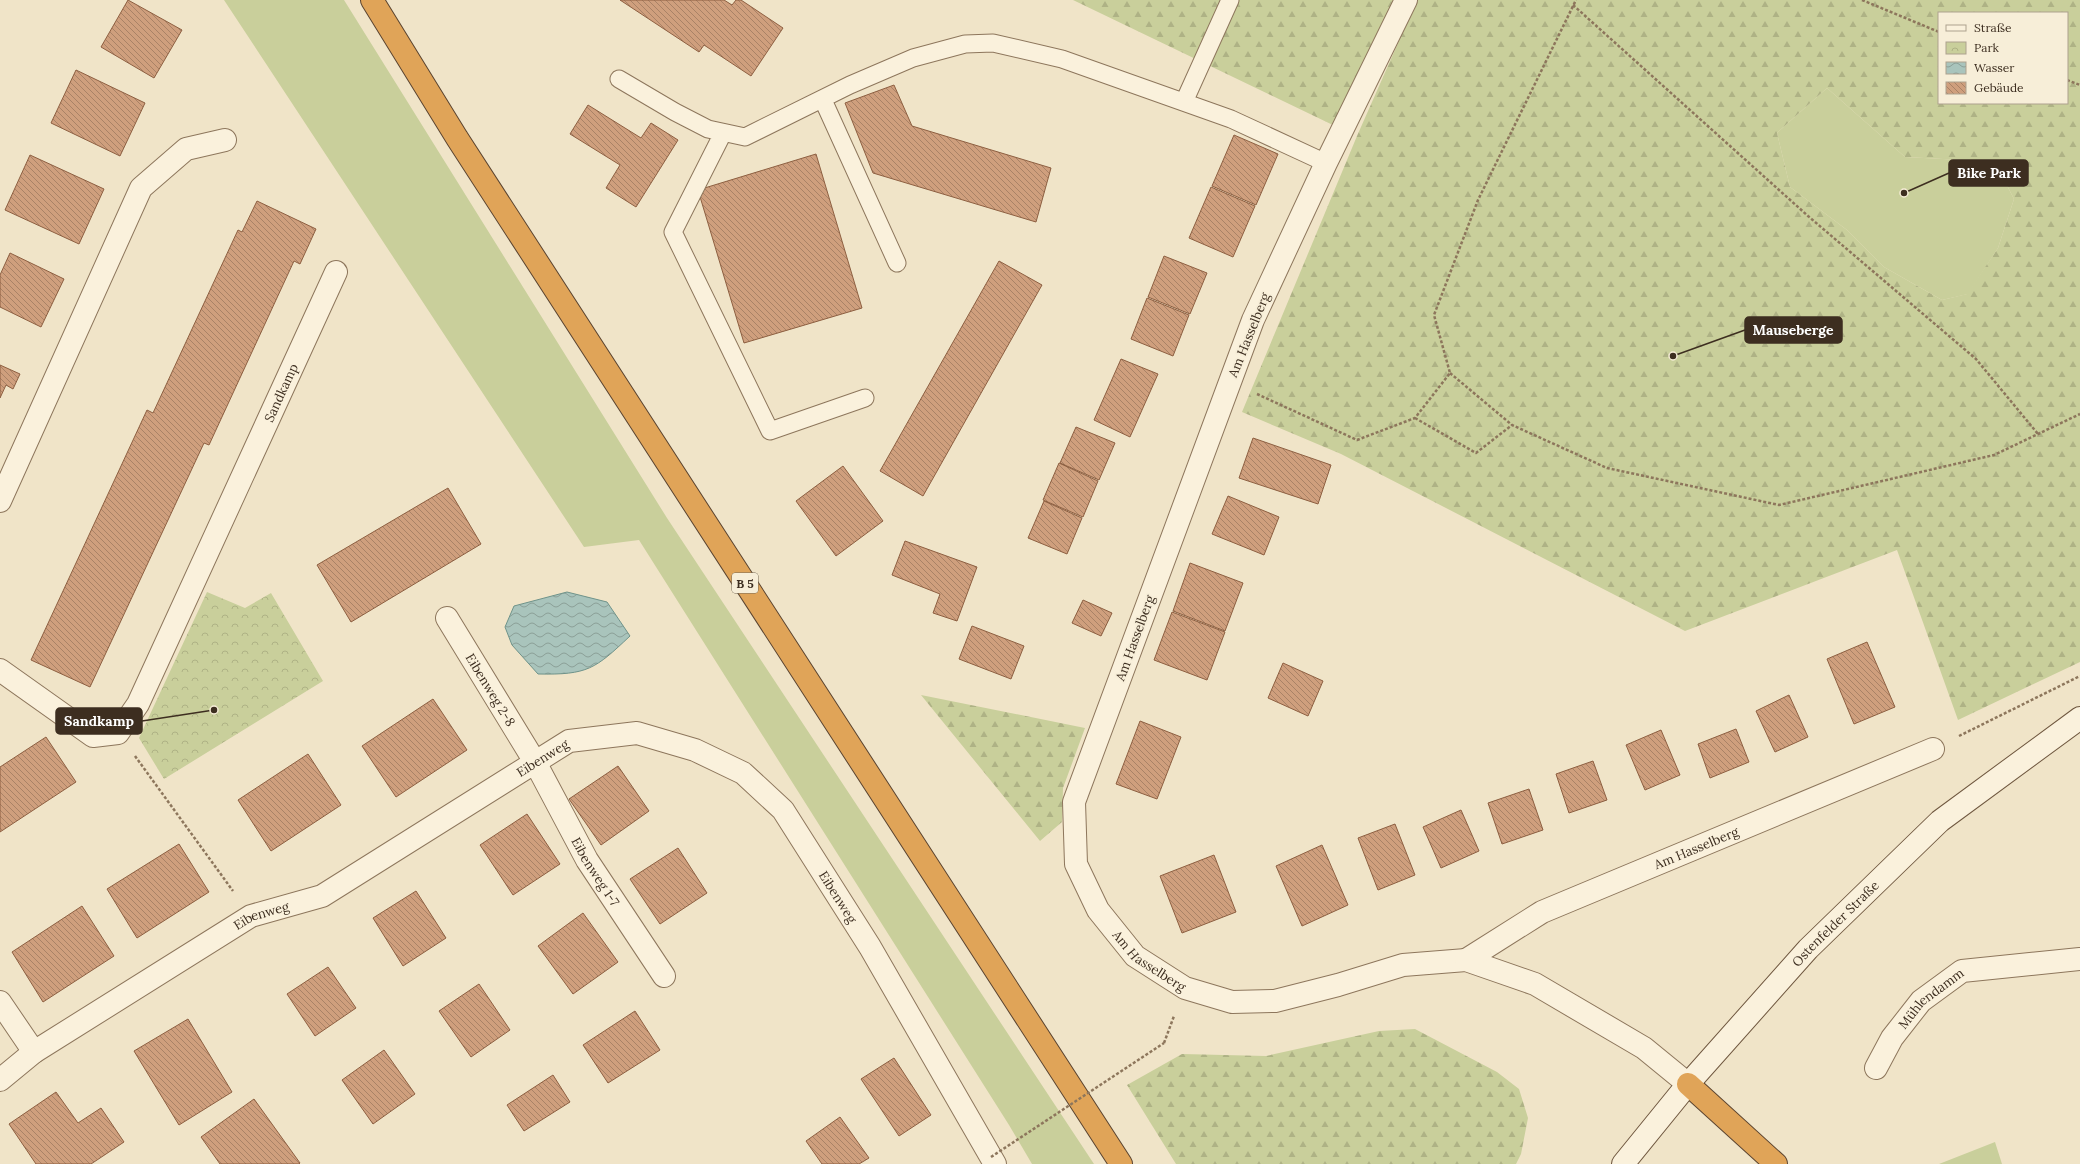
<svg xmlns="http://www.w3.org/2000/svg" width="2080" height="1164" font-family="Lora,serif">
<defs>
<pattern id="forest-firs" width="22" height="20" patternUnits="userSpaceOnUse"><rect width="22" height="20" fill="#c9cf9b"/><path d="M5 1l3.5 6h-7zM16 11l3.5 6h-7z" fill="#aeb285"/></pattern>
<pattern id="park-crowns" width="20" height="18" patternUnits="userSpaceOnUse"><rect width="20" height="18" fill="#c9cf9b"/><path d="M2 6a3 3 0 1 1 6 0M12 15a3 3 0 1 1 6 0" fill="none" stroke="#aeb285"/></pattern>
<pattern id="water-waves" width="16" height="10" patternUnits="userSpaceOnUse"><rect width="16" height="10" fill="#a9c4bc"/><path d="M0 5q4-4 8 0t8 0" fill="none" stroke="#8ba098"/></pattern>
<pattern id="building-back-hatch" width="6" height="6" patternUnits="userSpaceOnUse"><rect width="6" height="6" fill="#cf9f7d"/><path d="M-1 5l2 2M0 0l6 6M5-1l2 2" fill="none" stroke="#a98266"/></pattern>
</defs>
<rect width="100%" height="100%" fill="#f0e4c8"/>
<path fill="#c9cf9b" d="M224 0H344L667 518 1094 1164H1032L1009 1125 639 540 584 547Z
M1827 88 1905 157 1981 161 1998 168 2014 199 1998 248 1968 294 1942 300 1884 267 1847 230 1790 187 1777 133Z
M1995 1142 2002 1164H1939Z"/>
<path fill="url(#forest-firs)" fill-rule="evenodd" d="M1073 0H1397L1337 127Z
M1417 0H2080V662L1958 720 1897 550 1685 631 1341 454 1242 412 1357 136ZM1939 13H2067V103H1939ZM1827 88 1905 157 1981 161 1998 168 2014 199 1998 248 1967 294 1942 300 1884 267 1847 230 1790 187 1777 133Z
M921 695 1085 728 1063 788 1062 822 1040 841Z
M1415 1029 1497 1072 1519 1089 1528 1118 1521 1154 1516 1164H1176L1127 1085 1182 1054 1266 1056 1379 1031Z"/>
<path fill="url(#park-crowns)" d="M207 592 245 608 271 593 323 681 164 779 139 738Z"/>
<path fill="url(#water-waves)" stroke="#6f938a" d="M567 592 607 602 630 636C595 669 588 675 538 674L512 645 505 627 514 606Z"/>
<path fill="url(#building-back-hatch)" stroke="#8d5f41" d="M128 0 182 30 154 78 101 47Z
M620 0H724L732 5 736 0H741L783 28 751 76 704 45 699 52Z
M76 70 145 103 120 156 51 123Z
M894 85 912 126 1051 168 1036 222 873 173 845 103Z
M588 105 641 138 651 123 678 140 636 207 606 188 620 165 570 134Z
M1234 135 1278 154 1256 205 1212 186Z
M816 154 862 308 744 343 698 190Z
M30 155 104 189 79 244 5 210Z
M1211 187 1255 206 1233 257 1189 238Z
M257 201 316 229 300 264 294 261 209 445 204 443 90 687 31 660 147 410 153 413 238 230 242 232Z
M10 253 64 279 41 327 0 307V275Z
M1164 256 1207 273 1190 314 1148 297Z
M999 261 1042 285 923 496 880 471Z
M1147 298 1189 315 1173 356 1131 339Z
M1121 359 1158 374 1130 437 1094 420Z
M0 365 20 374 13 389 6 385 0 398Z
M1076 427 1115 443 1099 480 1060 463Z
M1253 438 1331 465 1318 504 1239 478Z
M1059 463 1098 481 1083 517 1043 500Z
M843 466 883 521 836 556 796 501Z
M448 488 481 544 351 622 317 565Z
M1228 496 1279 517 1264 555 1212 534Z
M1044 501 1082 518 1067 554 1028 538Z
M905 541 977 567 957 621 933 613 940 594 892 575Z
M1190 563 1243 583 1225 631 1173 611Z
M1083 600 1112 613 1101 636 1072 623Z
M1172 612 1225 632 1207 680 1154 660Z
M972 626 1024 646 1011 679 959 659Z
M1867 642 1895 707 1854 724 1827 659Z
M1283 663 1323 681 1308 716 1268 698Z
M1789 695 1808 737 1775 752 1756 711Z
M433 699 467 750 396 797 362 746Z
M1140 721 1181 737 1157 799 1116 784Z
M1736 729 1749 762 1710 778 1698 744Z
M1661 730 1680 775 1645 790 1626 745Z
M46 737 76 782 0 832V767Z
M308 754 341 805 271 851 238 800Z
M1593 761 1607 800 1569 813 1556 774Z
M618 766 649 811 601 845 569 799Z
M1529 789 1543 830 1502 844 1488 803Z
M1461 810 1479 851 1441 868 1423 827Z
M527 814 560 864 513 895 480 845Z
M1395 824 1415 875 1378 890 1358 838Z
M179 844 209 892 137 938 107 889Z
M1322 845 1348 905 1302 926 1276 866Z
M678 848 707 893 660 924 630 879Z
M1214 855 1236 912 1182 933 1160 876Z
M416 891 446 938 403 966 373 918Z
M82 906 114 956 43 1002 12 952Z
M583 913 618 962 573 994 538 946Z
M328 967 356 1008 315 1036 287 994Z
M479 984 510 1030 471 1057 439 1011Z
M635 1011 660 1050 608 1083 583 1045Z
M188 1019 232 1092 179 1125 134 1051Z
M384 1050 415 1094 373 1124 342 1080Z
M894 1058 931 1115 899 1136 861 1079Z
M553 1075 570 1102 524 1131 507 1105Z
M56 1092 78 1123 101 1108 124 1142 91 1164H36L9 1124Z
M254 1099 300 1163 299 1164H220L201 1137Z
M840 1117 869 1158 859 1164H822L806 1141Z"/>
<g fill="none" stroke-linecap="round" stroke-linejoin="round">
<g stroke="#8d765c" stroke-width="19">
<path id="lane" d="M619 79 675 112 708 129 745 137 850 85 913 58 965 44 993 43 1062 59 1231 119 1326 163
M823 100 897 263
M1184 102 1230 0
M723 133 673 232 770 431 865 398"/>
</g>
<g stroke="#8d765c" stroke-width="24">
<g id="street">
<path id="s1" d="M1406 0 1326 163 1253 320 1074 802 1076 864 1098 910 1135 956 1185 988 1232 1002 1275 1001 1338 985 1403 965 1466 960 1535 984 1644 1048 1688 1084"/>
<path d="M0 501 141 188 186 149 225 140"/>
<path id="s2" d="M447 618 535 762 587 860 664 976"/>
<path id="s3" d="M0 670 93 736 118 733 138 704 336 272"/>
<path id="s4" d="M1466 960 1542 912 1933 749"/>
<path d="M0 1002 34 1052"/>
<path id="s5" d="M1876 1068 1892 1038 1921 1001 1962 971 2080 959"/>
<path id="s6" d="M0 1080 34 1052 251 916 322 896 569 741 637 733 695 750 743 773 783 810 870 947 995 1164"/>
</g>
</g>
<g stroke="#6f573f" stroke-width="24">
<g id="secondary">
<path id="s7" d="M1623 1164 1688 1084 1808 949 1940 821 2080 718"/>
</g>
</g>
<g stroke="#5b4430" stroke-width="24">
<path id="highway" d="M372 0 457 138 1121 1164
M1688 1084 1776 1164"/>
</g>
<path stroke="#8d765c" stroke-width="2.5" stroke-dasharray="3 2" stroke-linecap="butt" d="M1862 0 1939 32
M1573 5 1808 216 1976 359 2038 434
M2067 80 2080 85
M1450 373 1512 425
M1257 394 1357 440 1415 418 1450 373 1434 315 1478 200 1576 0
M1415 418 1476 453 1512 425 1607 468 1779 505 1994 455 2080 414
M1959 736 2080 676
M135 756 233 891
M1164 1043 1174 1016"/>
<use href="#lane" stroke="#faf1dc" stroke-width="17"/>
<use href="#street" stroke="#faf1dc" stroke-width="22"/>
<use href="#secondary" stroke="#faf1dc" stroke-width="22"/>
<use href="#highway" stroke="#e0a458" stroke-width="22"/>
<path stroke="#8d765c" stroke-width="2.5" stroke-dasharray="3 2" stroke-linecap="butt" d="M991 1157 1164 1043"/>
</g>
<g text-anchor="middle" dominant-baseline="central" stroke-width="3.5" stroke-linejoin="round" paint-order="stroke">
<rect fill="#f7eed8" stroke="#756857" stroke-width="1" x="732" y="573" width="26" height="20" rx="3"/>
<g font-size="12" font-weight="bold" fill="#3d2e20">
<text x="745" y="583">B 5</text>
</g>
<g font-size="13" fill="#3d2e20" stroke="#f7eed8">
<text transform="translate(1249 335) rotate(-68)">Am Hasselberg</text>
<text stroke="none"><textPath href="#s3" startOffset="517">Sandkamp</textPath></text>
<text transform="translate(1135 638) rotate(-70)">Am Hasselberg</text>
<text stroke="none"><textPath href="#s2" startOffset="84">Eibenweg 2-8</textPath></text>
<text stroke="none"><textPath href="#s6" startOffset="634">Eibenweg</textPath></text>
<text stroke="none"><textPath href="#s4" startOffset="257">Am Hasselberg</textPath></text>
<text stroke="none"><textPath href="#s2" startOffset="294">Eibenweg 1-7</textPath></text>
<text stroke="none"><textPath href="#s6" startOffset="1005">Eibenweg</textPath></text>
<text stroke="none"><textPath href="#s6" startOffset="310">Eibenweg</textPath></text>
<text stroke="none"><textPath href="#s7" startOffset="321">Ostenfelder Straße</textPath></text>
<text stroke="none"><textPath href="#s1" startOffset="1055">Am Hasselberg</textPath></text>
<text stroke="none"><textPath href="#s5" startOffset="90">Mühlendamm</textPath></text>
</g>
</g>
<path fill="none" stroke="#3d2e20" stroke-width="1.5" d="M1904 193L1949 173M1673 356L1745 330M214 710L142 721"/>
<g fill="#3d2e20" stroke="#f7eed8" stroke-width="1.5">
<circle cx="1904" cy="193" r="4"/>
<circle cx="1673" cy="356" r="4"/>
<circle cx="214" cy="710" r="4"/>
</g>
<g fill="#3d2e20" stroke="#3d2e20" stroke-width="1.5">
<rect x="1949" y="160" width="79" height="26" rx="4"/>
<rect x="1745" y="317" width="97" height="26" rx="4"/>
<rect x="56" y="708" width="86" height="26" rx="4"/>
</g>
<g font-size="14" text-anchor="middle" font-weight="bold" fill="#fff">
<text x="1989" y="178">Bike Park</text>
<text x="1793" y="335">Mauseberge</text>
<text x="99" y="726">Sandkamp</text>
</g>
<rect x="1938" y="12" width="130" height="92" fill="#f7eed8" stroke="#ada18e"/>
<rect x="1946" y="25" width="20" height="6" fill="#faf1dc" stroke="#ada18e"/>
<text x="1974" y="32" font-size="12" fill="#3d2e20">Straße</text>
<rect x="1946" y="42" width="20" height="12" fill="url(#park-crowns)" stroke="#ada18e"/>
<text x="1974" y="52" font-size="12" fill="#3d2e20">Park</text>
<rect x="1946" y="62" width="20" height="12" fill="url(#water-waves)" stroke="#ada18e"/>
<text x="1974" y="72" font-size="12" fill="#3d2e20">Wasser</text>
<rect x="1946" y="82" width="20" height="12" fill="url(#building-back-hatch)" stroke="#ada18e"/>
<text x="1974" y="92" font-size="12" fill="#3d2e20">Gebäude</text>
</svg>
